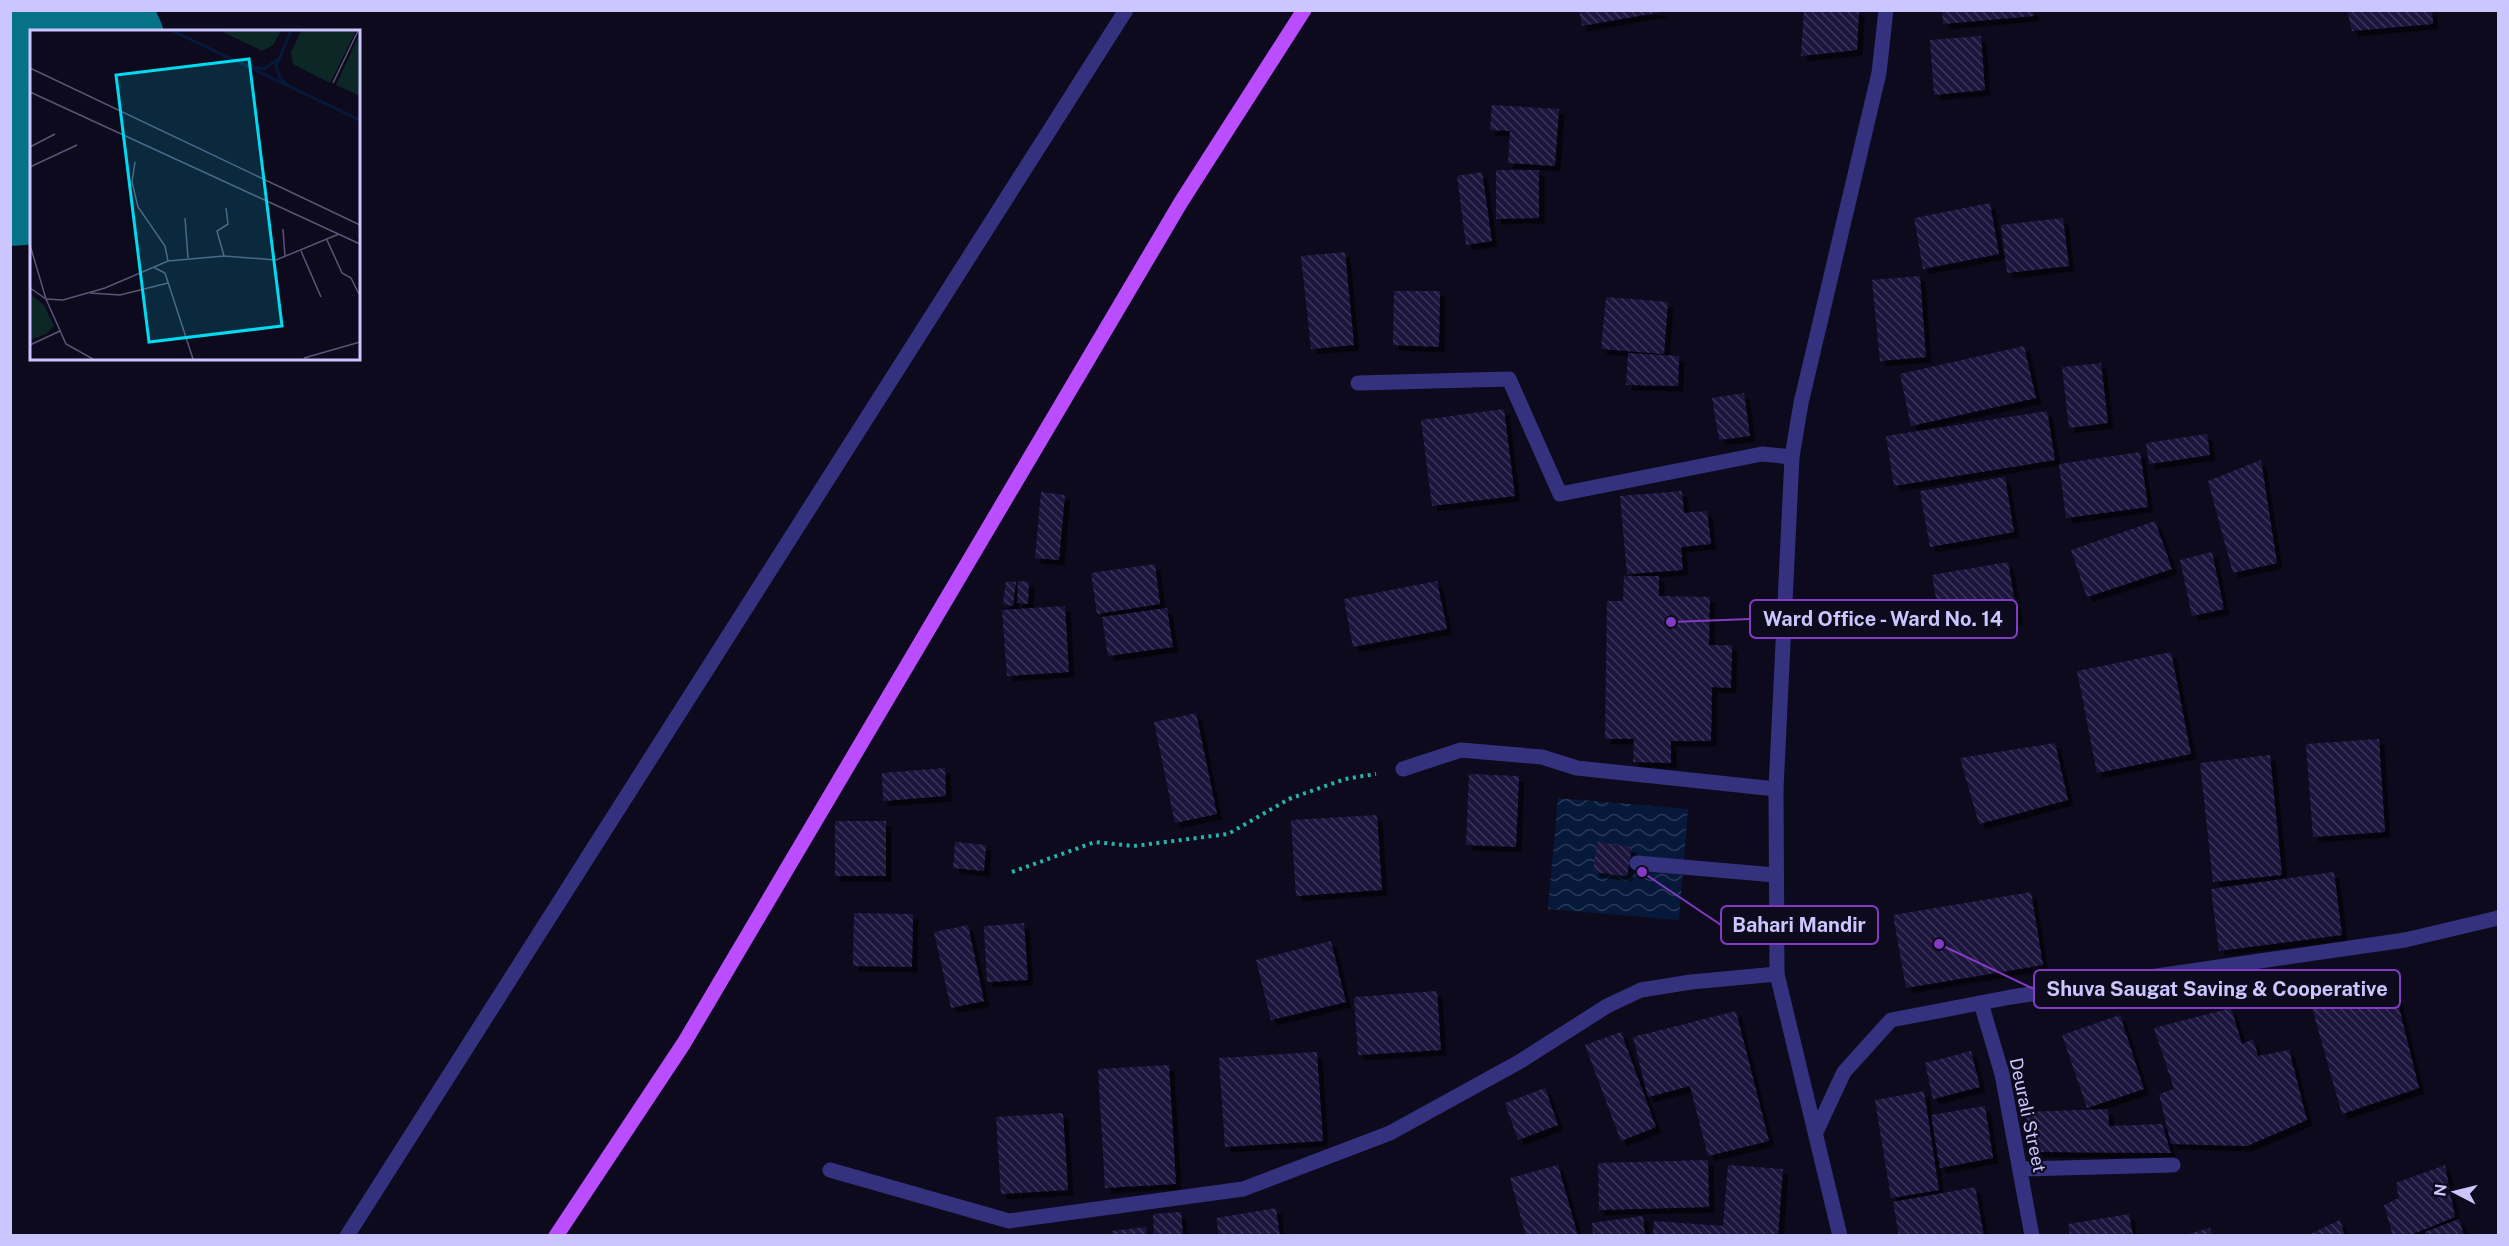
<svg xmlns="http://www.w3.org/2000/svg" width="2509" height="1246" font-family="'Public Sans',sans-serif">
<defs>
<pattern id="water-waves" width="16" height="10" patternUnits="userSpaceOnUse" patternTransform="scale(1.5)"><rect width="16" height="10" fill="#06193a"/><path d="M0 5q4-4 8 0t8 0" fill="none" stroke="#293958"/></pattern>
<pattern id="building-back-hatch" width="6" height="6" patternUnits="userSpaceOnUse" patternTransform="scale(1.5)"><rect width="6" height="6" fill="#1d153e"/><path d="M-1 5l2 2M0 0l6 6M5-1l2 2" fill="none" stroke="#3d365b"/></pattern>
<filter id="shadow"><feDropShadow dx="5.5" dy="5.5" stdDeviation="0" flood-color="#0009"/></filter>
</defs>
<rect width="100%" height="100%" fill="#0d0a1d"/>
<path fill="url(#water-waves)" fill-rule="evenodd" d="M1558 798 1688 809 1679 920 1548 909ZM1597 843 1631 847 1627 876Z"/>
<g fill="none" stroke-linecap="round" stroke-linejoin="round">
<path stroke="#067287" stroke-width="111" d="M70 14 71 10"/>
<path stroke="#067287" stroke-width="278" d="M10 107 32 74"/>
</g>
<path fill="url(#building-back-hatch)" filter="url(#shadow)" d="M1579 10H1661V12L1582 26Z
M1804 10H1859L1857 50 1801 56Z
M1942 10H2033L2034 16 1943 24Z
M2347 10H2432L2433 24 2352 31Z
M1981 36 1985 90 1934 95 1930 40Z
M1492 105 1559 109 1555 166 1508 163 1510 131 1490 130Z
M1496 170H1539V218L1496 219Z
M1482 172 1492 241 1466 245 1457 176Z
M1990 203 1999 254 1923 269 1914 218Z
M2063 218 2069 266 2007 273 2001 225Z
M1345 252 1354 345 1311 349 1301 256Z
M1920 276 1926 357 1880 361 1872 280Z
M1394 291H1440L1439 347 1393 345Z
M1606 297 1668 302 1664 354 1601 349Z
M2024 346 2036 398 1911 426 1900 374Z
M1628 353 1679 356 1678 386 1626 385Z
M2101 363 2108 423 2069 428 2062 367Z
M1744 393 1750 436 1719 440 1712 398Z
M1504 409 1515 496 1432 506 1421 420Z
M2047 411 2055 460 1894 486 1886 436Z
M2207 434 2210 455 2149 464 2146 443Z
M2140 452 2148 507 2066 518 2059 464Z
M2261 460 2277 563 2233 573 2208 481Z
M2005 477 2014 532 1930 547 1920 491Z
M1682 491 1684 513 1707 511 1711 544 1681 547 1683 570 1627 574 1620 496Z
M1041 492 1065 495 1059 560 1035 558Z
M2155 521 2172 569 2087 597 2071 550Z
M2212 552 2224 609 2192 616 2180 560Z
M2008 562 2018 619 1942 633 1932 575Z
M1155 564 1160 604 1097 614 1091 573Z
M1624 576H1659V596L1710 597 1709 645H1732L1731 688 1712 687 1711 741H1671V763L1633 762 1634 739H1605L1607 601H1623Z
M1006 581 1016 582 1013 606 1003 604Z
M1018 581 1029 582 1028 604 1017 603Z
M1437 581 1447 629 1353 647 1344 599Z
M1065 606 1069 672 1007 676 1002 610Z
M1167 608 1173 647 1108 656 1102 617Z
M2171 652 2191 754 2097 773 2077 671Z
M1196 713 1217 814 1175 823 1154 722Z
M2379 739 2385 832 2313 837 2306 744Z
M2055 743 2068 800 1979 824 1960 758Z
M2270 755 2282 875 2213 882 2200 763Z
M945 768 946 796 883 801 882 773Z
M1469 774 1519 776 1516 847 1466 845Z
M1377 815 1382 890 1296 896 1291 820Z
M835 821H886V876H835Z
M955 842 986 845 984 871 953 868Z
M1597 842 1632 847 1627 876 1593 872Z
M2334 872 2342 935 2219 951 2211 889Z
M2031 892 2043 965 1906 988 1893 915Z
M854 913 913 914 912 967 853 966Z
M1024 923 1028 980 987 982 984 926Z
M968 925 984 1001 951 1008 934 932Z
M1331 941 1346 1002 1271 1020 1256 960Z
M2392 979 2419 1088 2342 1114 2309 997Z
M1437 991 1441 1050 1358 1055 1354 997Z
M2231 1008 2242 1044 2253 1039 2258 1056 2289 1050 2307 1120 2247 1146 2171 1144 2159 1094 2174 1089 2154 1028Z
M1736 1011 1769 1141 1708 1156 1690 1086 1648 1097 1633 1037Z
M2120 1015 2144 1089 2087 1108 2062 1035Z
M1621 1032 1656 1127 1621 1141 1585 1045Z
M1971 1051 1980 1087 1933 1099 1925 1063Z
M1317 1052 1323 1141 1225 1147 1219 1058Z
M1169 1065 1176 1184 1105 1188 1098 1069Z
M1545 1088 1558 1125 1518 1140 1505 1103Z
M1924 1091 1939 1190 1891 1198 1875 1100Z
M1985 1106 1993 1158 1940 1168 1931 1115Z
M2108 1109 2109 1126 2162 1124 2171 1153 2037 1152 2025 1112Z
M1063 1113 1068 1190 1001 1194 996 1117Z
M1708 1160 1709 1207 1599 1210 1598 1163Z
M1558 1165 1578 1236H1526L1510 1178Z
M1728 1165 1783 1169 1778 1236H1653L1654 1221 1723 1226Z
M2445 1165 2455 1217 2408 1236H2393L2384 1205 2399 1198 2396 1183Z
M1975 1187 1984 1236H1899L1893 1202Z
M1276 1208 1280 1236H1219L1216 1218Z
M1181 1212 1183 1236H1154L1153 1214Z
M2129 1214 2133 1236H2070L2068 1224Z
M1643 1216 1645 1236H1593L1592 1223Z
M2459 1219 2464 1236H2426L2425 1232Z
M2340 1220 2345 1236H2306Z
M1146 1227 1147 1236H1113L1112 1231Z
M2210 1228 2212 1236H2185V1235Z"/>
<g fill="none" stroke-linecap="round" stroke-linejoin="round">
<path stroke="#26b3a9" stroke-width="4" stroke-dasharray="3 4.5" stroke-linecap="butt" d="M1012 872 1095 842 1134 846 1228 834 1289 799 1345 779 1376 774"/>
<path stroke="#34327e" stroke-width="15" d="M1637 863 1775 875
M347 1236 1126 10"/>
<path stroke="#34327e" stroke-width="15" d="M1358 383 1509 379 1560 494 1762 454 1792 457
M1403 769 1461 750 1542 757 1577 768 1776 789
M1981 1003 2002 1074 2032 1236
M2020 1169 2173 1165
M830 1170 1009 1221 1243 1189 1390 1133 1519 1062 1607 1006 1641 990 1691 982 1777 974"/>
<path stroke="#34327e" stroke-width="15" d="M1816 1132 1844 1072 1891 1020 2011 997 2405 940 2498 918
M1840 1236 1777 974 1776 789 1792 457 1801 403 1879 73 1886 10"/>
<path stroke="#ba4dff" stroke-width="15" d="M556 1236 684 1043 1181 202 1304 10"/>
</g>
<g text-anchor="middle" dominant-baseline="central" stroke-width="4.5" stroke-linejoin="round" paint-order="stroke">
<g font-size="18" fill="#ccc6ff" stroke="#0d0a1d">
<text transform="translate(2028 1115) rotate(78)">Deurali Street</text>
</g>
</g>
<g transform="translate(30 30)">
<rect width="330" height="330" fill="#0d0a1d"/>
<path d="M191 1H251L243 15 232 21ZM271 1H326L300 53 263 34 261 22ZM330 3V66L306 55ZM0 264 14 275 24 296 16 304 0 310Z" fill="#0d2726"/>
<path fill="none" stroke="#06193a" stroke-width="3" d="M143 1 330 90M218 36 234 39 248 29M259 56 250 48 246 36 261 1"/>
<path fill="none" stroke="#595577" stroke-width="1.5" d="M0 38 330 195M303 53 328 1M0 62 330 214M0 117 25 104M105 132 102 152 108 177 135 216 138 231M0 137 47 115M155 188 158 228M253 199 255 227M297 210 312 243 321 248 330 266M0 215 16 269 36 314 63 329M271 221 291 267M194 226 187 201 198 194 196 178M123 237 135 243 163 329M0 258 16 269 33 270 75 258 138 231 194 226 246 230 309 204M60 263 90 265 138 253M0 315 30 301M274 328 330 312"/>
<path fill="#00dbf1" fill-opacity="0.15" stroke="#00dbf1" stroke-width="3" d="M219 29 252 296 119 312 86 45Z"/>
<rect width="330" height="330" fill="none" stroke="#ccc6ff" stroke-width="3"/>
</g>
<path fill="none" stroke="#833bc5" stroke-width="2" d="M1671 622L1750 619M1642 872L1721 925M1939 944L2034 989"/>
<g fill="#833bc5" stroke="#0d0a1d" stroke-width="2">
<circle cx="1671" cy="622" r="6"/>
<circle cx="1642" cy="872" r="6"/>
<circle cx="1939" cy="944" r="6"/>
</g>
<g fill="#0d0a1d" stroke="#833bc5" stroke-width="2">
<rect x="1750" y="600" width="267" height="38" rx="6"/>
<rect x="1721" y="906" width="157" height="38" rx="6"/>
<rect x="2034" y="970" width="366" height="38" rx="6"/>
</g>
<g font-size="20" text-anchor="middle" font-weight="bold" fill="#ccc6ff">
<text x="1883" y="626">Ward Office - Ward No. 14</text>
<text x="1799" y="932">Bahari Mandir</text>
<text x="2217" y="996">Shuva Saugat Saving &amp; Cooperative</text>
</g>
<rect width="2509" height="1246" fill="none" stroke="#ccc6ff" stroke-width="24"/>
<g transform="translate(2455 1192) rotate(277)" stroke="#0d0a1d" stroke-width="4.5" paint-order="stroke">
<path d="M0-4.5L10 22L0 15L-10 22Z" fill="#ccc6ff"/>
<text y="-9" font-size="16" font-weight="bold" text-anchor="middle" fill="#ccc6ff">N</text>
</g>
</svg>
